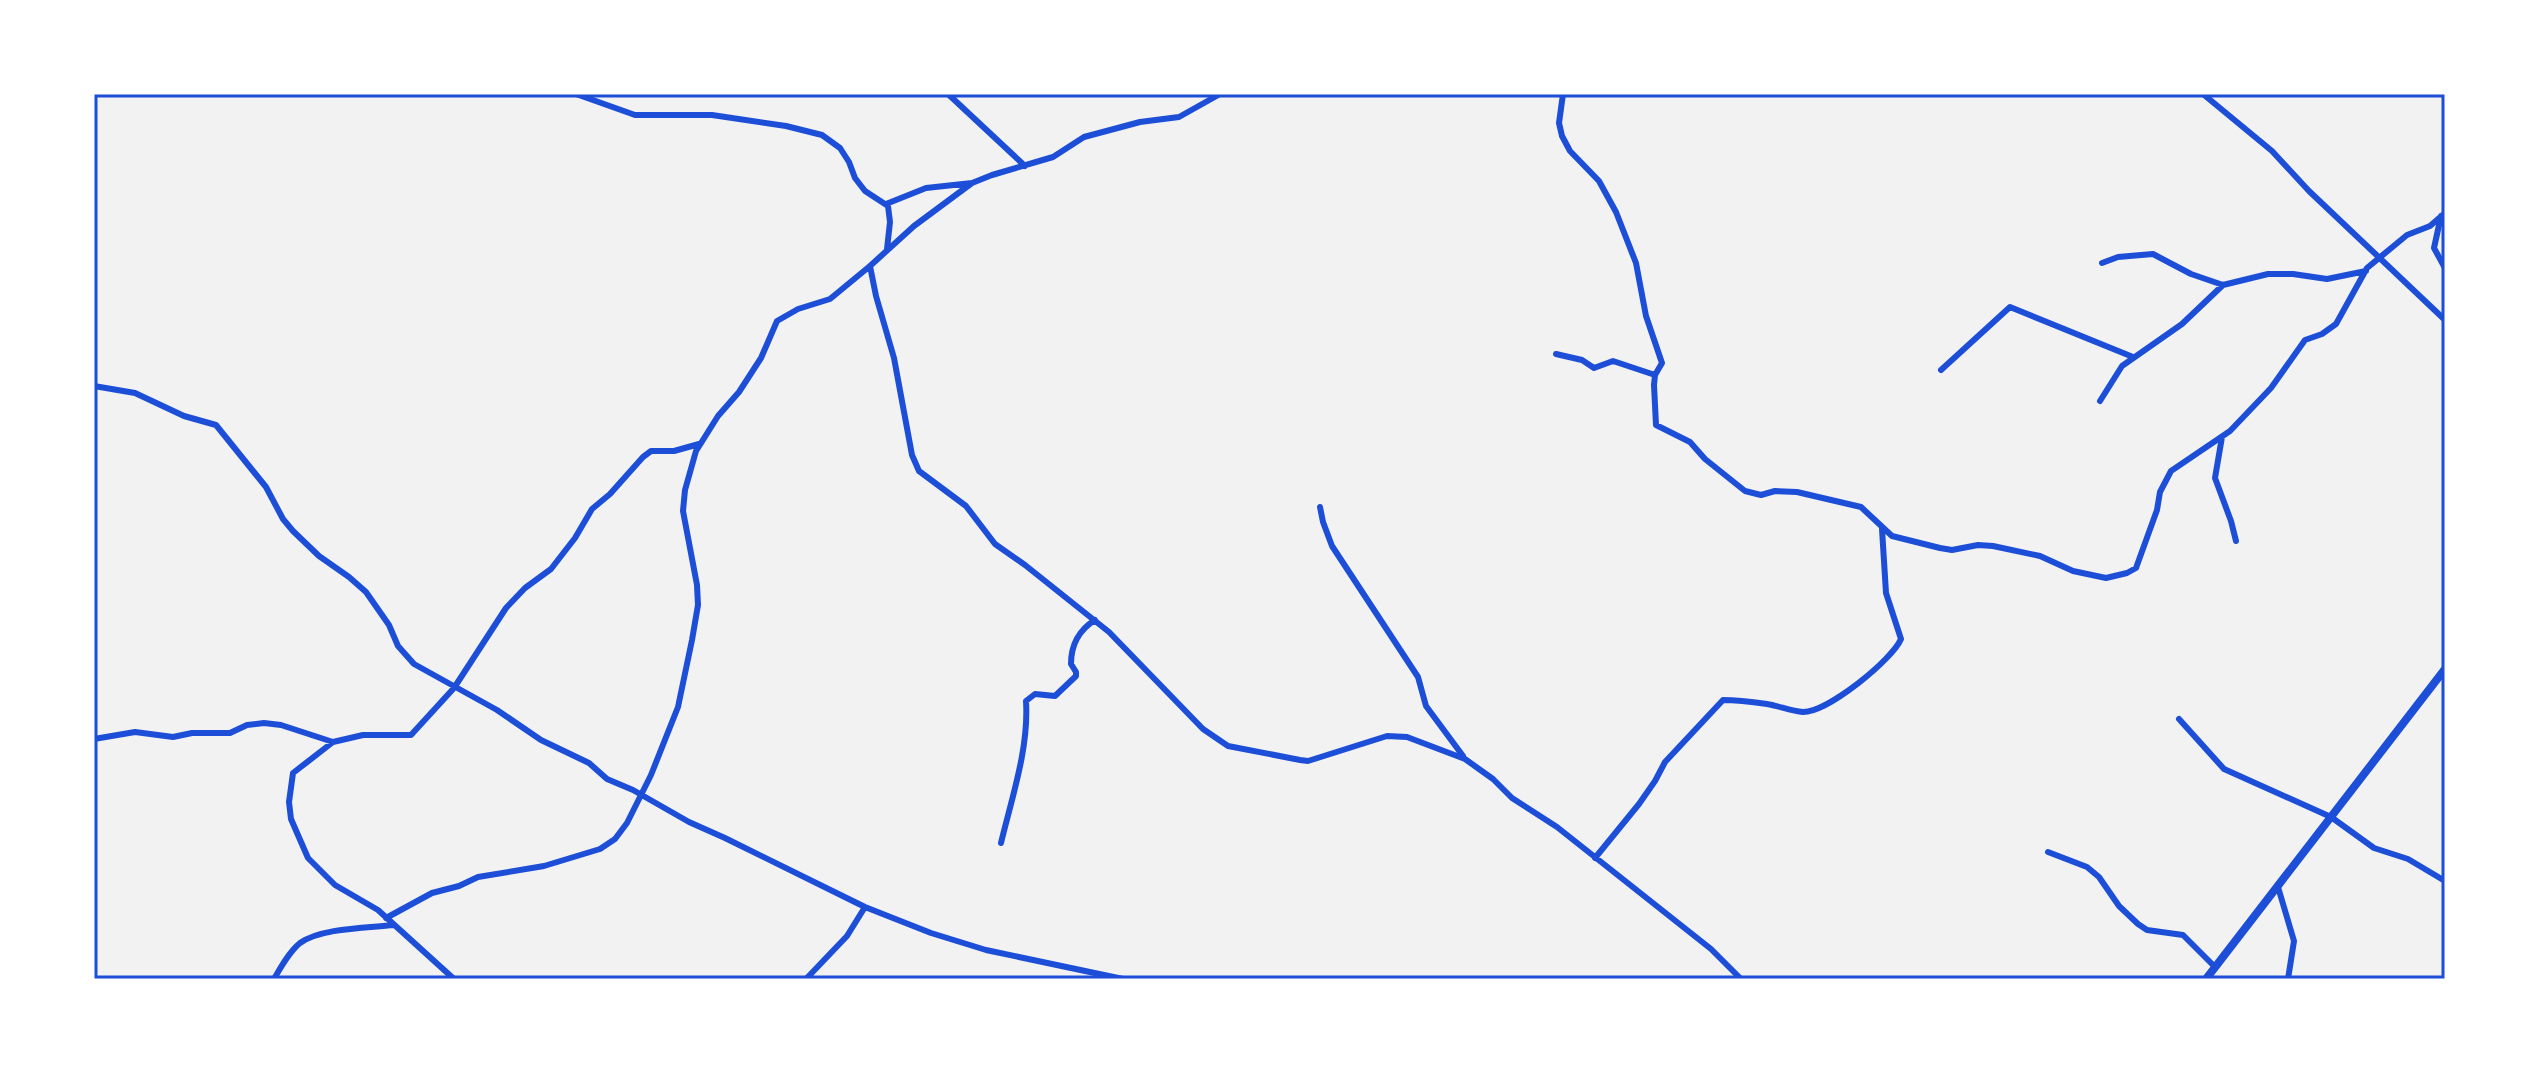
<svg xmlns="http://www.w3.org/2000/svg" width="2539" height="1073" font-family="Rubik,sans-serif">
<rect width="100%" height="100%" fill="#f2f2f2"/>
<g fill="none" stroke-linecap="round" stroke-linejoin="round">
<path stroke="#1d4ed8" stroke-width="6" d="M576 94 635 115H712L786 126 822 135 840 148 849 162 855 178 865 191 888 206 890 222 887 249
M948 94 1025 166
M1220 94 1179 117 1140 122 1084 137 1053 157 992 175 972 183 914 226 870 266 876 296 894 358 912 455 919 471 966 506 995 544 1025 565 1109 632 1203 729 1228 746 1300 760 1308 761 1387 736 1407 737 1465 759 1493 779 1512 798 1557 827 1711 949 1741 979
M1563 94 1559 123 1562 136 1570 151 1599 181 1616 212 1636 263 1646 316 1662 363 1655 375 1654 385 1656 425 1690 442 1705 459 1745 491 1761 495 1775 491 1797 492 1861 507 1892 536 1940 548 1952 550 1978 545 1993 546 2040 556 2073 571 2106 578 2127 573 2136 568 2157 510 2160 492 2171 471 2230 431 2271 388 2305 340 2322 334 2336 324 2367 268 2407 235 2430 226 2445 213
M2203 94 2272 151 2309 191 2445 320
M886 204 926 188 972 183
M2441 216 2434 248 2445 268
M2102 263 2118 257 2153 254 2191 274 2223 285 2268 274H2293L2327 279 2366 271
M1556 354 1582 360 1594 368 1613 361 1655 375
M1941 370 2010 307 2133 357
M94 386 135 393 184 416 216 425 266 487 283 519 293 531 319 556 349 577 366 592 389 625 398 646 414 664 497 710 541 740 589 763 607 779 633 790 689 822 725 838 865 907 931 933 986 950 1123 979
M2100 401 2122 366 2182 324 2223 285
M2222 437 2215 478 2231 521 2236 541
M1320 507 1323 522 1332 546 1418 677 1426 706 1463 756
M2179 719 2224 769 2331 817 2374 848 2408 859 2445 881
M94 739 135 732 173 737 192 733H230L247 725 264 723 281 725 333 742
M1001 843C1012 797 1029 748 1026 701L1035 694 1055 696 1076 676V672L1071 664C1071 645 1079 630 1095 620
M2048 852 2087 867 2099 877 2119 906 2138 924 2147 930 2183 935 2215 967
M1595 858 1639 804 1655 781 1665 762 1723 700C1736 700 1753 702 1767 704 1779 706 1791 711 1803 712 1828 712 1892 660 1901 639L1886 593 1882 529
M2278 887 2294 941 2288 979
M386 918 432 893 459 886 478 877 544 866 600 849 615 839 627 823 651 775 678 707 692 640 698 605 697 585 683 511 685 490 696 451 718 416 739 392 761 358 777 321 798 309 830 299 870 266
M274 979C281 967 289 952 300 943 321 928 367 928 393 925
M454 979 378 910 335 885 308 858 291 819 289 802 293 773 333 742 363 735H411L454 688 506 608 525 588 551 569 575 538 592 509 610 494 643 457 651 451H674L699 444
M806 979 847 936 865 907"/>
<path stroke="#1d4ed8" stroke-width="8" d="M2206 979 2445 669"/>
</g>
<rect width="2539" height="1073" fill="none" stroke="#ffffff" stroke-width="192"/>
<rect x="96" y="96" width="2347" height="881" fill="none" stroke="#1d4ed8" stroke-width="3"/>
</svg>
